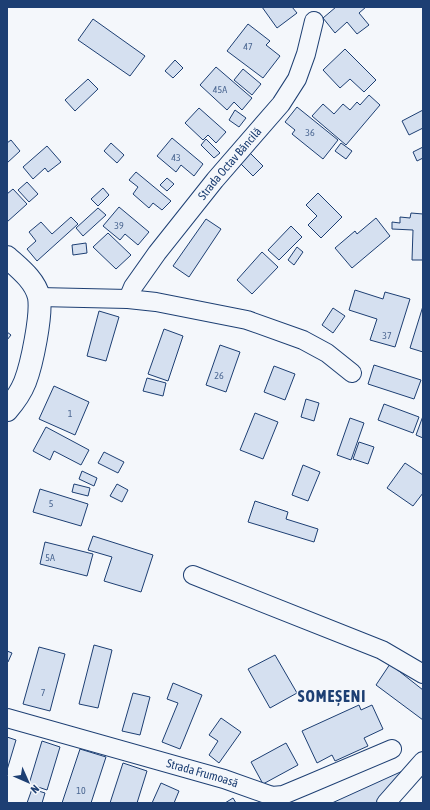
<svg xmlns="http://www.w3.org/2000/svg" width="430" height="810" font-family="'Asap Condensed',sans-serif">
<rect width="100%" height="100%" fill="#f4f7fb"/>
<path fill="#d5e0f0" stroke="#1d3f73" d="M262 7H292L297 13 277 28Z
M336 7H366L359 13 369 25 357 34 347 22 335 33 323 18Z
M93 19 145 56 130 76 78 40Z
M248 24 270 41 266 45 280 56 263 78 227 51Z
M345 49 376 80 364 92 350 79 340 88 323 70Z
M175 60 183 68 173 78 165 71Z
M216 67 252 98 242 110 234 102 227 110 200 85Z
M243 69 261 84 252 95 234 80Z
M88 79 98 89 75 111 65 100Z
M369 95 380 105 346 145 312 116 323 104 334 114 343 104 350 110 357 102 360 105Z
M297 107 338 140 323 159 292 134 295 130 285 122Z
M199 108 226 132 216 143 208 135 203 140 185 123Z
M235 110 246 118 239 127 229 120Z
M423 110V128L409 135 402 121Z
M172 138 203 164 194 176 181 165 176 172 157 156Z
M206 139 220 153 214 158 201 145Z
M11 140 20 151 7 163V143Z
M111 143 124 155 117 163 104 151Z
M341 143 352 151 346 159 335 151Z
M47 146 61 162 48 172 45 168 33 179 23 167Z
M423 147V158L417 161 413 152Z
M249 152 263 166 253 176 239 162Z
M136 172 171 201 162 210 153 203 149 208 133 194 138 187 129 180Z
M167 178 174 184 167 191 160 185Z
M27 182 38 194 29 202 18 190Z
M103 188 109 195 98 206 91 199Z
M13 189 27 204 7 222V194Z
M318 193 342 217 321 238 308 225 317 216 306 205Z
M119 207 149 232 138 245 125 234 120 240 103 226Z
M98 208 106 215 83 236 76 228Z
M411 213 423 214V260H412L413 230 392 229V222L400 223V217L410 218Z
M71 217 78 224 37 261 27 249 36 241 29 232 41 222 52 234Z
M376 218 390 236 352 268 335 248 355 231 357 234Z
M206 219 221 229 189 277 173 266Z
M291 226 302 237 279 260 268 250Z
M108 233 131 255 116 269 93 247Z
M86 243 87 253 73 255 72 245Z
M297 247 303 252 294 265 288 260Z
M262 252 278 267 252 294 237 280Z
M355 290 383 299 385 292 410 299 395 347 370 340 377 319 349 310Z
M423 306V352L410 348Z
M333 308 345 316 333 333 322 325Z
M99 311 119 317 106 361 87 356Z
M164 329 183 336 168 381 148 374Z
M7 332 11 335 7 340Z
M220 345 240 352 226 392 206 385Z
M374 365 421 380 414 399 368 384Z
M274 366 295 374 285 400 264 392Z
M147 378 166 383 163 396 143 391Z
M54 386 89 402 75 435 39 419Z
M306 399 319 403 314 421 301 417Z
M384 404 419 417 413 433 378 420Z
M255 413 278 422 263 459 240 450Z
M423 416V438L416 435Z
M350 418 364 423 351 460 337 455Z
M46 427 89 450 81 465 54 451 50 460 33 451Z
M359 442 374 447 368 464 353 459Z
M104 452 124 462 118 473 98 463Z
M405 463 423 475V493L413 506 387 488Z
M303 465 320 472 308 501 292 495Z
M82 471 97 478 94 486 79 479Z
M74 484 90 488 88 496 72 492Z
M117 484 128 490 122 502 110 496Z
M40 489 88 504 81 526 33 512Z
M255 501 288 512 286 519 318 529 314 542 248 522Z
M93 536 153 555 141 592 104 581 112 557 88 550Z
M45 542 93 554 87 576 40 564Z
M94 645 112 650 98 708 79 704Z
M39 647 65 654 50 711 23 704Z
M7 651 12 653 8 662H7Z
M275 655 297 693 270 708 248 669Z
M390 664 423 690V720L376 685Z
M173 683 202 695 180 749 162 742 178 703 167 699Z
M133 693 150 697 140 735 122 731Z
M359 705 361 710 372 705 383 729 364 738 368 746 335 761 332 755 317 763 302 731Z
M221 718 241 732 219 763 209 755 218 741 209 735Z
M7 737 16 740 7 770Z
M42 741 60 747 47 790 29 784Z
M286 743 298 765 263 784 251 762Z
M80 749 106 757 91 803H62Z
M123 763 147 771 137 803H110Z
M407 769 379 803H332Z
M161 783 179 791 174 803H152Z
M32 789 45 793 42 803H27Z
M233 798 236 803H225Z"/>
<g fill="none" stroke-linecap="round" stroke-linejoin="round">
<g stroke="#1d3f73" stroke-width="20">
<g id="minor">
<path d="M39 297 128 299 156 302 247 320 303 340 327 353 352 373"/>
<path id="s1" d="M128 299 133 287 157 253 215 180 281 104 297 79 306 54 314 21"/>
<path d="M193 575 382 650 423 674"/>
<path id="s2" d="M7 718 224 779 272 796 283 795 307 785 392 749"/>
<path d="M386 803 423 761"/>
</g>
</g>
<g stroke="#1d3f73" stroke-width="24">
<path id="tertiary" d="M7 257C19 268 35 280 39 297 42 315 32 364 25 382 21 392 14 402 7 410"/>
</g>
<use href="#minor" stroke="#f4f7fb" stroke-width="18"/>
<use href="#tertiary" stroke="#f4f7fb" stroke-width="22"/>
</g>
<g text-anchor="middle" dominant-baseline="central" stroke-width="3" stroke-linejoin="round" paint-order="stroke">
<g font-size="10" fill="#4b6792">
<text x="248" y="46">47</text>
<text x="220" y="89">45A</text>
<text x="310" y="132">36</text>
<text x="176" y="157">43</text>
<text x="119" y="225">39</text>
<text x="387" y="335">37</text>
<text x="219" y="375">26</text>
<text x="70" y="413">1</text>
<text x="51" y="503">5</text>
<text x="50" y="557">5A</text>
<text x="43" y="692">7</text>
<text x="81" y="790">10</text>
</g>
<g font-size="12" fill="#1d3f73" stroke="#f4f7fb">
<text stroke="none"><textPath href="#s1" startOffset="170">Strada Octav Băncilă</textPath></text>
<text stroke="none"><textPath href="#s2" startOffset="203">Strada Frumoasă</textPath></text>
</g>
<g font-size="16" font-weight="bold" letter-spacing="1" fill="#1d3f73" stroke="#f4f7fb">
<text x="332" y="696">SOMEȘENI</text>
</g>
</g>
<rect width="430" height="810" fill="none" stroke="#1d3f73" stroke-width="16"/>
<g transform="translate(28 782) rotate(135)" stroke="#f4f7fb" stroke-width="3" paint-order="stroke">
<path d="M0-3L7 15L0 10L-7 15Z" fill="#1d3f73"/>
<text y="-6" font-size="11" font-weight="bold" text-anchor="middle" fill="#1d3f73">N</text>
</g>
</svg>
